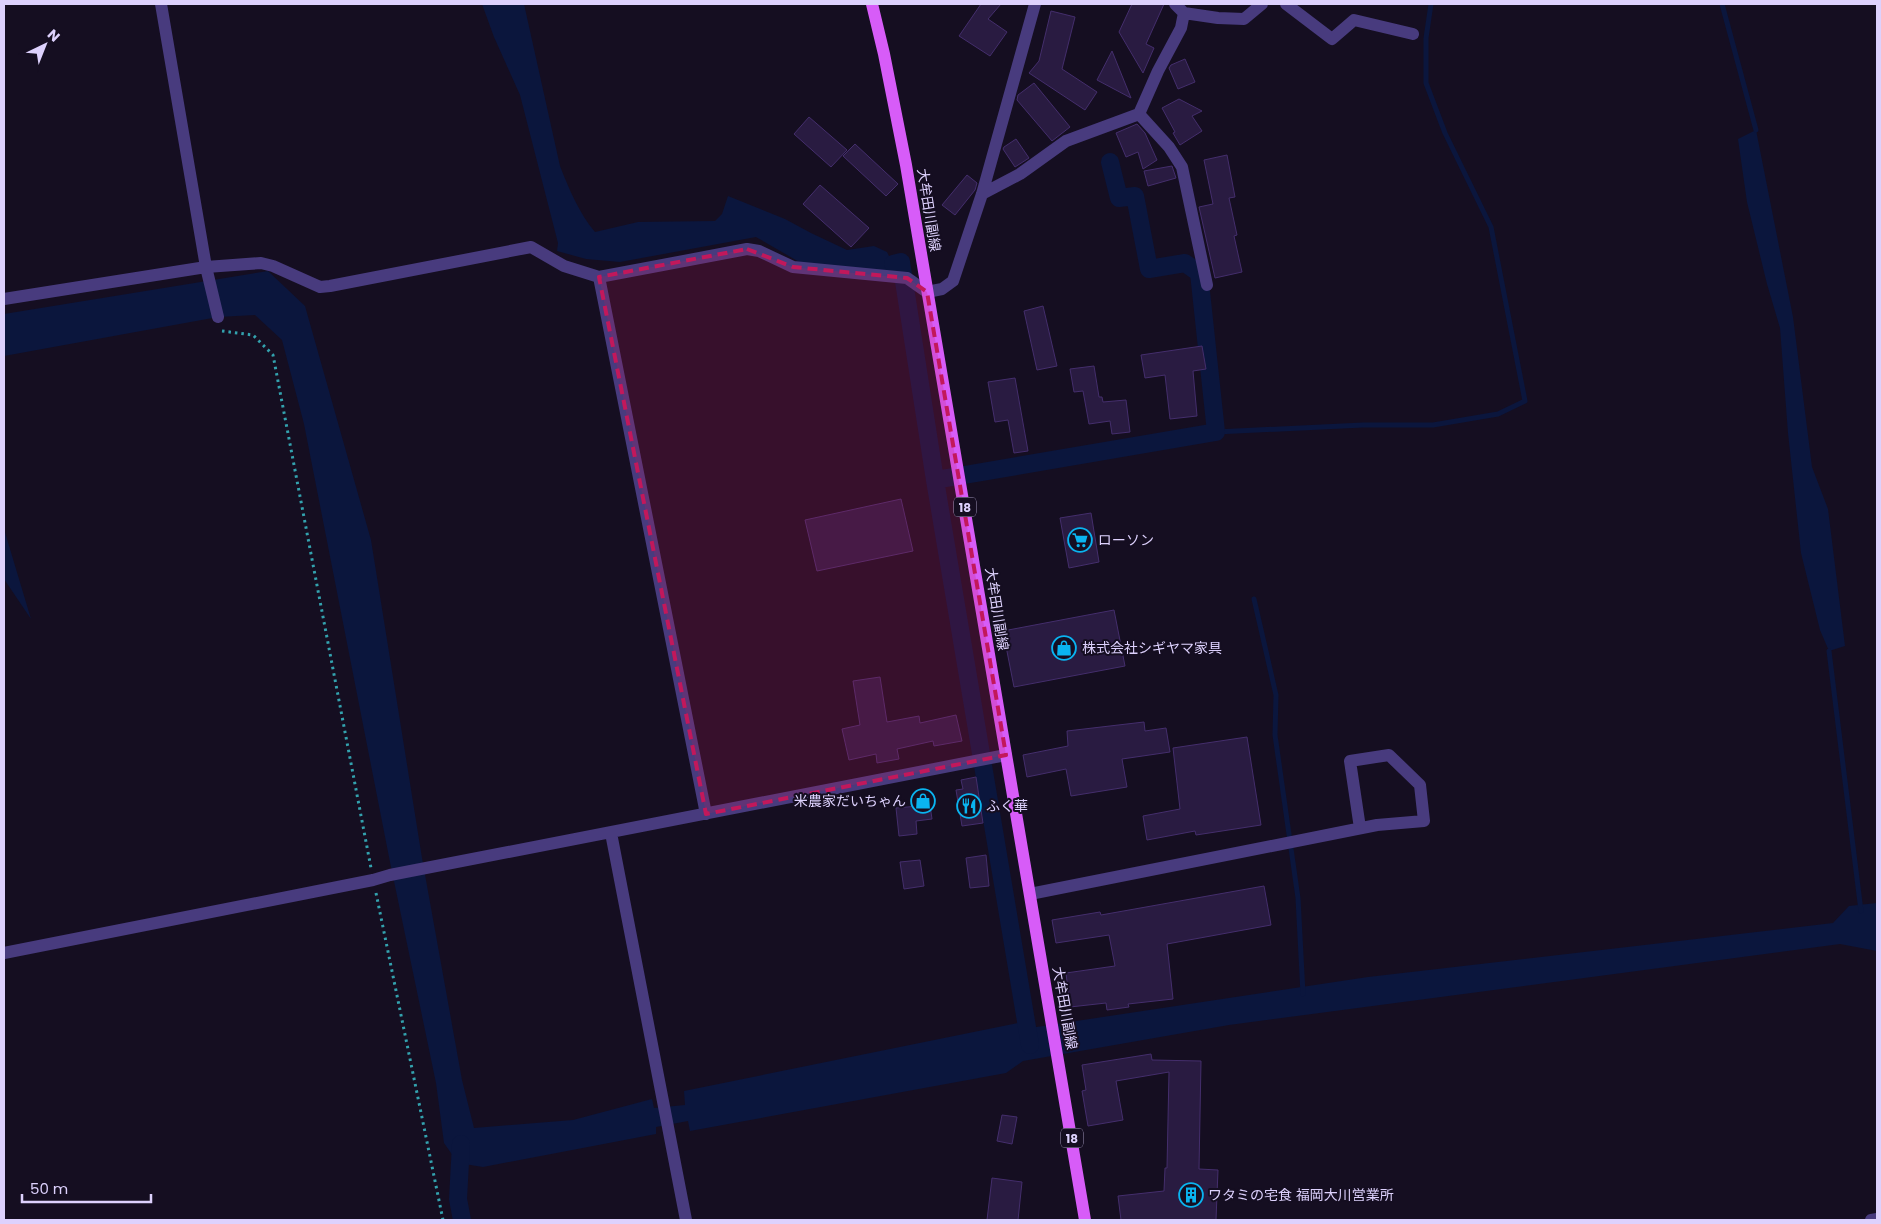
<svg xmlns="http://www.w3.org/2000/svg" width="1881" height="1224" font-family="Poppins,'Noto Sans JP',sans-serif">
<rect width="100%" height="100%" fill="#150e21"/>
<path fill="#0b163d" d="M482 4H524L560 166C569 189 579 213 595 232L638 222 715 221 722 214 728 196 785 219 811 233 847 250 874 246 887 252 893 264 894 272 801 263 756 237 620 262 586 259 557 251 558 243 520 95 494 37Z
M1756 130 1793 317 1812 467 1828 509 1845 646 1829 651 1820 630 1801 553 1788 433 1780 328 1767 284 1747 202 1738 139Z
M268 271 305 306 371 540 422 858 462 1080 474 1128 573 1120 652 1099 654 1108 685 1105 684 1091 1018 1023H1027L1030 1028 1368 977 1833 923 1849 906 1877 903V951L1840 944 1229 1025 1023 1061 1006 1073 690 1131 688 1121 656 1127V1134L483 1167 458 1163 444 1143 436 1083 390 862 304 424 282 340 255 315 218 317 4 356V314Z
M4 529 31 619 4 579Z"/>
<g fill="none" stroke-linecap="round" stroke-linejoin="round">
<path stroke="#0b163d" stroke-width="5" d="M1722 4 1756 130
M1216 432 1363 425H1433L1498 414 1525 401 1491 227 1445 133 1426 83V38L1431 4
M1254 599 1276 695 1275 735 1298 898 1303 994
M1829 651 1861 911"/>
<path stroke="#0b163d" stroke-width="18" d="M893 264 901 262 935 480 1030 1045
M935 480 1216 432 1199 273 1185 263 1149 269 1135 196 1119 198 1110 162
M461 1144 458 1199 462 1220"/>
</g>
<path fill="#291b41" stroke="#442e6c" d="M981 4H1001L988 19 1007 32 990 56 959 36Z
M1132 4H1164L1146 44 1154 48 1143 73 1119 32Z
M1051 11 1075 17 1062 69 1097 92 1085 110 1029 73 1039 61Z
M1112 51 1131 98 1097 80Z
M1185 59 1195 82 1178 89 1169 68 1171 65Z
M1034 83 1070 127 1052 141 1017 100 1018 95Z
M1179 99 1202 111 1192 116 1202 131 1180 145 1173 133 1175 132 1162 108Z
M809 117 847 150 831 167 794 134Z
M1137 124 1145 133 1157 160 1143 169 1138 152 1126 157 1116 133Z
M1016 139 1029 158 1015 167 1003 149 1004 147Z
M855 144 898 184 886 196 843 156Z
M1227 155 1235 197 1229 198 1237 235 1234 236 1242 272 1215 278 1199 207 1213 204 1204 160Z
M1172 166 1176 178 1148 186 1144 171Z
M967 175 977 183 975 190 955 215 942 205Z
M820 185 869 228 851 247 803 204Z
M1043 306 1057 366 1037 370 1024 311Z
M1202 346 1206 369 1193 371 1197 416 1170 419 1165 375 1145 378 1141 355Z
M1094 366 1099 397H1102L1103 402 1126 400 1130 432 1112 434 1110 421 1089 424 1083 391 1074 392 1070 369Z
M1015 378 1028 451 1014 453 1008 420 995 422 988 382Z
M901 499 913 551 817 571 805 520Z
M1091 513 1099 562 1069 568 1060 518Z
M1114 610 1125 666 1014 687 1003 631Z
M880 677 887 722 919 716 920 723 956 715 962 741 934 746 933 741 897 749 899 759 877 763 876 754 849 760 842 729 860 725 853 681Z
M1144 722 1145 731 1166 728 1170 752 1122 759 1127 787 1071 796 1066 769 1027 777 1023 755 1068 746 1067 731Z
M1247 737 1261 825 1196 835 1195 831 1147 840 1143 816 1180 809 1173 748Z
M976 777 983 823 962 826 956 790 963 789 961 780Z
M930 805 932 819 916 821 917 834 899 836 896 808Z
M986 855 989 886 970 888 966 858Z
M920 860 924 886 904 889 900 862Z
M1264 886 1271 925 1167 944 1173 999 1128 1004 1129 1007 1107 1010 1106 1003 1070 1007 1066 973 1115 966 1109 935 1056 943 1052 920 1100 912 1101 915Z
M1151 1054 1152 1060 1201 1061 1199 1169 1218 1170 1216 1220H1121L1118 1196 1164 1191 1165 1168H1167L1169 1072 1116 1081 1123 1120 1088 1126 1082 1091 1086 1090 1082 1065Z
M1002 1115 1017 1117 1012 1144 997 1141Z
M992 1178 1022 1182 1018 1220H987Z"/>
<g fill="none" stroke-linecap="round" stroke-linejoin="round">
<path stroke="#33a2ae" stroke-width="3" stroke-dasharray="2.5 4" stroke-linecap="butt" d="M222 331 253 335 273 355 371 868
M376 893 443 1220"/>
<path stroke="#483b7e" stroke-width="12" d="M161 4 206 267 218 317
M1286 4 1332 39 1354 20 1413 34
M1184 13 1218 18 1244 19 1262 4
M1139 114 1169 147 1182 167 1207 285
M982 194 1020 174 1066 141 1139 114 1158 71 1181 28 1184 13 1175 4
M599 277 706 814
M4 299 206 267 261 263 273 266 320 287 330 286 531 247 564 266 599 277 747 249 759 251 793 267 907 278 927 292 942 289 953 281 982 194 1035 4
M611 833 686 1220
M1030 894 1377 825 1424 821 1420 785 1389 755 1350 761 1360 828
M4 953 373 880 390 875 1006 755
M1871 1220 1877 1219"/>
<path stroke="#d75cf8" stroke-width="12" d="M872 4 884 54 906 165 1085 1220"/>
</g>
<path fill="#c2185b" fill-opacity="0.2" stroke="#c2185b" stroke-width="4" stroke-dasharray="10 6" stroke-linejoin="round" d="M747 249 793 267 907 278 927 292 1006 755 706 814 599 277Z"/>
<defs>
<g id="supermarket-ring" transform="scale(1.25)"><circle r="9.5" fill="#150e21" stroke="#0ab4f0" stroke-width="1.5"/><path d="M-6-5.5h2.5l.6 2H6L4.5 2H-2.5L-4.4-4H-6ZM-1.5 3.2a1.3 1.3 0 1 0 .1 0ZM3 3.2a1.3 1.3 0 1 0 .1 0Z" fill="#0ab4f0"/></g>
<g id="shop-ring" transform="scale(1.25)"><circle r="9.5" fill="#150e21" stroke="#0ab4f0" stroke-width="1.5"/><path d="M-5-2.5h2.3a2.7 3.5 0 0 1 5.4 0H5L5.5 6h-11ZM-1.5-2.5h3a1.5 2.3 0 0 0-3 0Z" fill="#0ab4f0"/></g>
<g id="restaurant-ring" transform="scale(1.25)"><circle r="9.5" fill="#150e21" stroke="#0ab4f0" stroke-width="1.5"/><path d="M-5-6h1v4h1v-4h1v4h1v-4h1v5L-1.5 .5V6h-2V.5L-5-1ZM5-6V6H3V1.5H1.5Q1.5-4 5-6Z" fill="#0ab4f0"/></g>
<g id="building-ring" transform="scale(1.25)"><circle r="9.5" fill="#150e21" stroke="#0ab4f0" stroke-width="1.5"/><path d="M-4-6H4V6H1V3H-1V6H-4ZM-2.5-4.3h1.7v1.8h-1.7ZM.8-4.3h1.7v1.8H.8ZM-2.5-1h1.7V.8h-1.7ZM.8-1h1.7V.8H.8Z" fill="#0ab4f0"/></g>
</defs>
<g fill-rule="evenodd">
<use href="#supermarket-ring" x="1080" y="540"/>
<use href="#shop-ring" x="1064" y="648"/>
<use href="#shop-ring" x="923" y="801"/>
<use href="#restaurant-ring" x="969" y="806"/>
<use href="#building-ring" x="1191" y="1195"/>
</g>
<g text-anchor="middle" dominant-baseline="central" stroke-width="4" stroke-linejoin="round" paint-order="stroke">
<g fill="#150e21" stroke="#a196bb" stroke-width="1">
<rect x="954" y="497.5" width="22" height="19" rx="4"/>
<rect x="1061" y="1128.5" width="22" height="19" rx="4"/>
</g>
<g font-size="12" font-weight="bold" fill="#ddd1fd">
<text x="965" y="507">18</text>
<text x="1072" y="1138">18</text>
</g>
<g font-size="14" fill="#ddd1fd" stroke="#150e21">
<text transform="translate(929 210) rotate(81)">大牟田川副線</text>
<text transform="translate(997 609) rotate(81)">大牟田川副線</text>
<text transform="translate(1065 1008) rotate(80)">大牟田川副線</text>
</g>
<g font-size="14" fill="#ddd1fd" stroke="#150e21" text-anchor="start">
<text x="1098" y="540">ローソン</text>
<text x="1082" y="648">株式会社シギヤマ家具</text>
<text x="906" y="801" text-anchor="end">米農家だいちゃん</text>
<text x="986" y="806">ふく華</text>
<text x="1208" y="1195">ワタミの宅食 福岡大川営業所</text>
</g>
</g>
<rect width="1881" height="1224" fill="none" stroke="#ddd1fd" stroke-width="10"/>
<g transform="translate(45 45) rotate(43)" stroke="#150e21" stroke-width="4" paint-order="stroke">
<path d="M0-4L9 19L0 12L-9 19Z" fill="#ddd1fd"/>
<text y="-8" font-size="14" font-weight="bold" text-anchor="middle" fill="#ddd1fd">N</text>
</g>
<path d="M22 1194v8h129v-8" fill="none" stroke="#ddd1fd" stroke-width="2.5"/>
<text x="30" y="1194" font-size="15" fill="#ddd1fd" stroke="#150e21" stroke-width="4" paint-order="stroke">50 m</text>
</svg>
